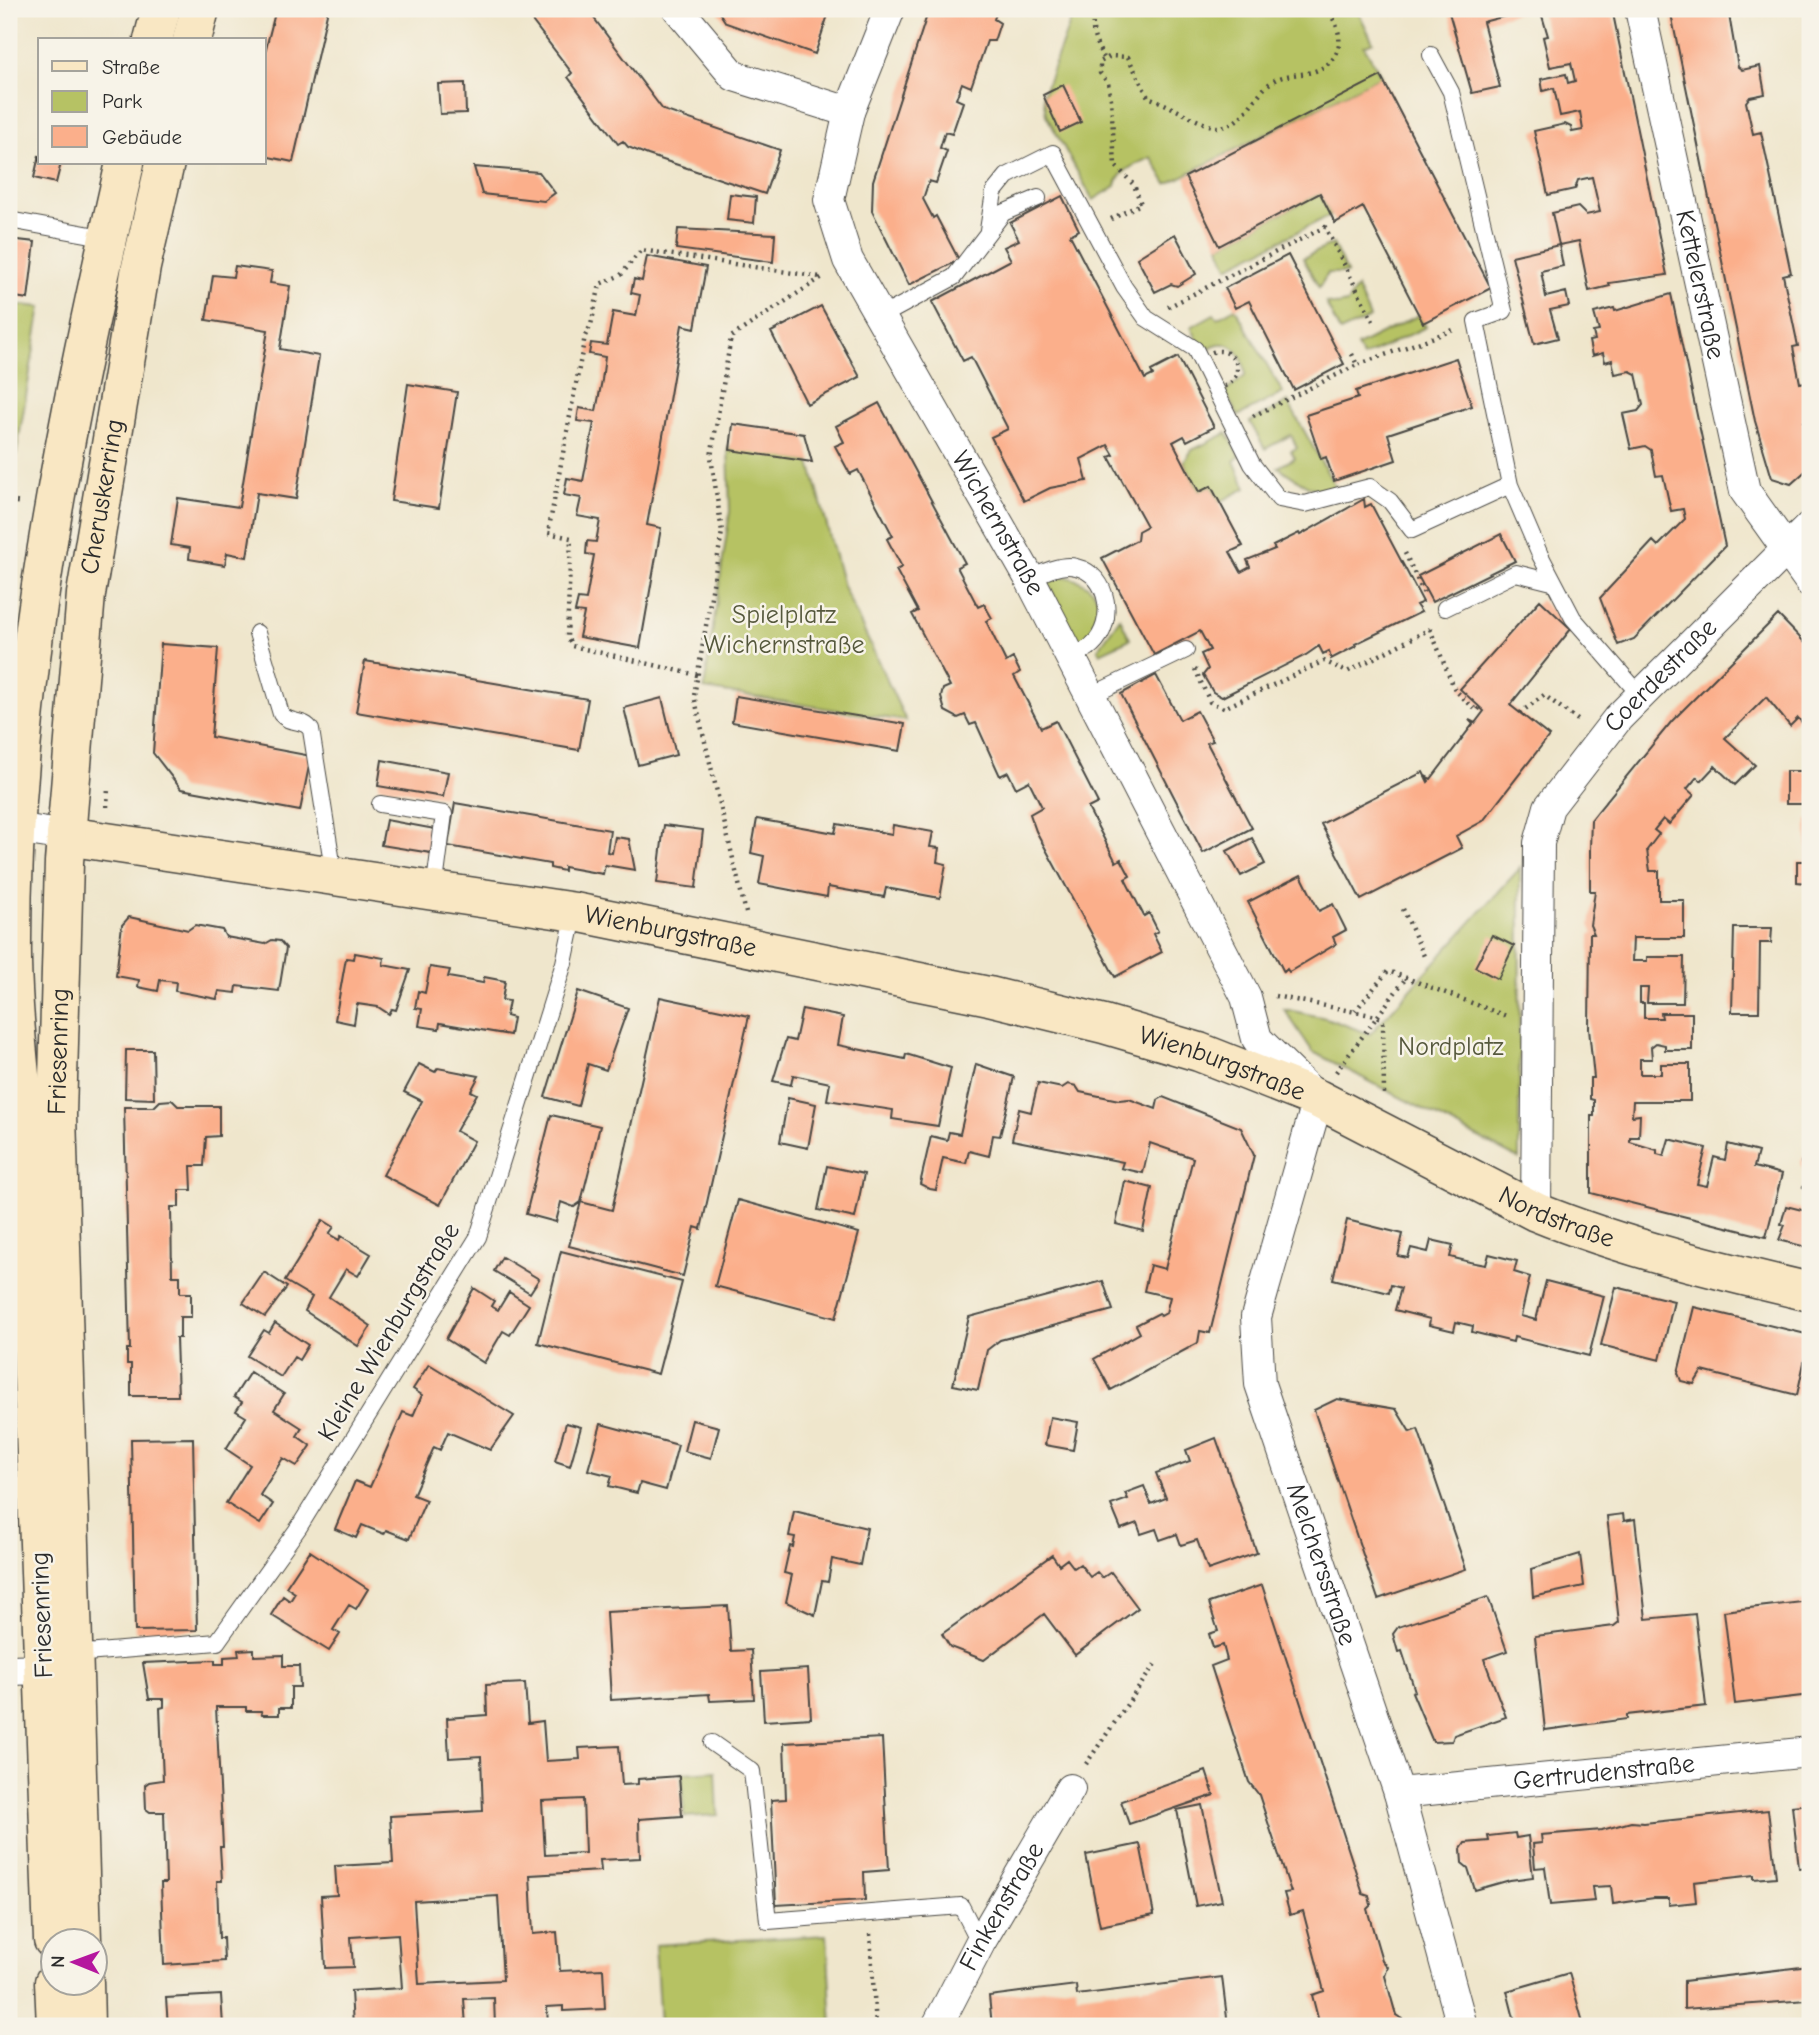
<svg xmlns="http://www.w3.org/2000/svg" width="1819" height="2035" font-family="'Comic Neue',sans-serif">
<rect width="100%" height="100%" fill="#f7f3e8"/>
<filter id="ink" filterUnits="userSpaceOnUse"><feTurbulence type="fractalNoise" baseFrequency=".0143" numOctaves="2"/><feDisplacementMap in="SourceGraphic" scale="14" xChannelSelector="R" yChannelSelector="G"/><feConvolveMatrix kernelMatrix="1 2 1 2 8 2 1 2 1" color-interpolation-filters="sRGB"/></filter>
<filter id="wash" filterUnits="userSpaceOnUse"><feTurbulence type="fractalNoise" baseFrequency=".00686" numOctaves="4" result="noise"/><feDisplacementMap in="SourceGraphic" scale="28" xChannelSelector="R" yChannelSelector="G"/><feGaussianBlur stdDeviation="1.57" result="paint"/><feColorMatrix in="noise" values="0 0 0 0 0 0 0 0 0 0 0 0 0 0 0 0 0 1.4 0 .05"/><feComposite in="paint" operator="in"/></filter>
<g filter="url(#wash)">
<rect width="100%" height="100%" fill="#efe6cc"/>
<path fill="#b6c264" stroke="#707648" stroke-width="2" d="M1075 9H1357L1373 42 1364 46 1381 76 1167 184 1151 157C1138 164 1118 170 1116 186L1093 200 1046 115 1043 95Z
M1320 193 1331 215 1228 267 1219 246Z
M1333 244 1347 273H1328L1319 288 1303 258Z
M1357 288 1370 318 1340 332 1326 303 1337 305 1347 303Z
M9 304 41 307 9 497Z
M1235 308 1283 393 1238 416 1225 392 1245 376C1246 352 1224 331 1204 353L1191 327 1214 314 1217 318Z
M1419 315 1426 327 1363 357 1357 346Z
M1288 402 1336 488C1314 496 1297 479 1278 467L1295 458 1291 451 1297 448 1291 435 1265 449 1250 422Z
M1227 433 1240 456 1234 461 1246 488 1220 502 1211 486 1199 492 1184 462 1192 450Z
M728 447 810 462 843 586 906 721 704 689 730 511Z
M1060 576C1104 580 1117 624 1077 645L1047 581Z
M1120 618 1130 639 1100 653 1098 649Z
M1520 868 1519 1159 1313 1052 1284 1009 1326 1018 1370 1034Z
M716 1771 718 1815 684 1817 682 1773Z
M827 1935 832 2026H660L655 1945Z"/>
<g id="blocks">
<path fill="#fbaf8b" fill-rule="evenodd" d="M276 9H328L293 162 264 156V56Z
M523 9H587L663 110 780 150 765 194 648 155 628 147 623 141 618 144 568 77 572 73Z
M717 9H830L815 54 726 23Z
M929 9H998L994 19 1000 23 994 41H987L971 87 962 83 956 99 963 102 952 134 945 132 940 148 947 151 936 183 929 181 923 199 933 218 936 216 959 260 909 285 872 211 873 181Z
M1448 9H1532L1483 22 1500 87 1472 93Z
M1540 9H1612L1667 275 1609 283 1610 286 1589 291 1579 241 1559 245 1552 213 1578 207 1586 215 1600 212 1592 177 1578 180 1575 189 1548 195 1534 131 1565 124 1571 127 1572 132 1583 130 1580 112 1560 116 1554 88 1543 91 1541 79 1566 74 1568 83 1575 81 1571 63 1550 67 1543 37 1548 36Z
M1670 9H1728L1738 67 1742 70 1760 66 1765 94 1750 97 1746 102 1753 134 1761 132 1791 273 1783 275 1798 346 1793 347 1800 383 1810 381V419L1804 422 1810 435V467L1791 484 1772 478 1755 421Z
M1381 76 1491 288 1423 323 1363 207 1335 223 1320 193 1219 246 1185 177Z
M465 83 466 113 440 114 438 84Z
M1063 85 1081 122 1060 132 1043 95Z
M39 155 40 163H61L56 183 34 178Z
M474 167 539 172 555 193 544 201 482 194Z
M730 194 756 197 754 223 727 220Z
M1062 196 1079 230 1070 235 1145 379 1153 375 1151 371 1178 357 1214 427 1187 441 1184 436 1173 442 1199 492 1211 486 1243 546 1230 552 1241 572 1250 567 1247 560 1275 549 1273 546 1299 533 1300 535 1364 499 1365 507 1371 504 1423 602 1416 605 1421 612 1355 644 1356 646 1331 659 1329 651 1323 654 1319 646 1306 655 1222 697 1213 692 1203 675 1208 669 1201 654 1210 650 1200 631 1154 655 1102 558 1137 540 1138 531 1147 526 1109 457 1114 455 1108 445 1081 459 1087 481 1050 488 1024 501 991 437 1008 429 971 357 963 361 932 302 1011 260 1004 247 1019 240 1010 223Z
M678 229 775 234 773 262 676 249Z
M1175 234 1196 274 1177 286 1171 284 1155 292 1137 258Z
M9 239 35 242 28 299 9 296Z
M1559 245 1563 266 1541 271 1546 297 1566 292 1569 306 1550 310 1558 338 1534 344 1512 256Z
M1288 255 1344 364 1294 390 1249 301 1235 308 1225 288Z
M647 256 706 267 695 328 682 325 659 459 647 525 661 528 640 648 579 637 584 613 575 612 578 599 586 600 594 555 586 554 587 541 596 542 600 520 577 516 581 498 564 495 567 478 583 481 594 423 577 421 579 408 596 411 602 380 605 357 589 354 591 343 607 345 613 312 636 316 640 295 631 293 634 279 642 281Z
M235 266 272 271 270 283 290 286 280 349 319 356 296 499 257 493 247 557 227 553 225 565 189 559 190 548 171 545 178 498 239 507 268 330 206 320 213 275 233 277Z
M1671 294 1725 546 1634 639 1618 645 1600 598 1653 541 1658 546 1685 519 1683 509 1671 511 1663 475 1656 476 1651 450 1645 446 1631 449 1623 414 1638 411 1643 405 1636 374 1630 371 1615 374 1612 360 1605 362 1603 353 1592 356 1589 341 1595 340 1593 332 1599 331 1594 313 1614 308 1615 311Z
M821 306 860 377 807 404 771 332Z
M1456 358 1472 406 1388 434 1396 460 1334 481 1326 457 1321 459 1306 415 1358 398 1356 391Z
M408 384 457 392 439 508 391 501Z
M879 403 965 563 957 567 978 607 984 604 992 618 986 621 1006 662 1013 658 1020 672 1014 676 1041 728 1056 721 1098 803 1088 808 1116 862 1121 859 1130 876 1125 879 1144 916 1149 913 1158 931 1153 934 1162 952 1115 977 1036 831 1030 814 1042 807 1029 781 1016 788 1008 772 1000 776 976 723 970 725 965 715 958 718 945 711 941 697 943 689 950 686 912 614 918 611 896 570 902 567 887 539 893 536 858 470 850 474 835 446 844 442 836 426Z
M733 424 804 434 812 462 730 450Z
M1501 534 1515 561 1432 602 1418 576Z
M1540 600 1571 629 1510 705 1549 736 1483 821 1456 836 1462 848 1361 900 1321 824 1423 772 1428 782 1429 781 1425 776 1431 779 1473 724 1469 720 1475 723 1484 711 1460 689Z
M1778 615 1810 648V725L1807 728 1798 718 1790 726 1766 697 1725 738 1755 765 1735 785 1715 766 1701 781 1697 777 1687 789 1694 795 1669 824 1663 819 1654 830 1659 834 1647 850 1650 871H1659V900H1684V938H1633L1632 961H1647V957H1684L1683 1003H1647L1648 988H1640V1003H1644V1018H1662L1661 1013H1692V1050H1665V1045L1656 1043 1651 1047 1652 1059H1640V1074H1661V1064H1690V1101H1633L1632 1116 1640 1115 1639 1137H1630V1142L1657 1150V1154L1664 1156 1669 1139 1706 1148 1697 1184 1707 1186 1714 1157 1725 1160 1728 1144 1758 1152 1754 1167 1782 1174 1766 1237 1591 1193V1116H1594V1100L1590 1099V1078H1594L1589 1029 1590 934H1594L1590 925 1595 891H1590V849L1591 820 1598 811 1672 721Z
M161 644 218 648 211 737 311 756 300 811 181 789 153 753Z
M365 661 588 699 579 750 356 712Z
M1156 675 1180 720 1197 711 1213 741 1207 743 1252 828 1203 853 1121 694Z
M736 696 905 724 900 751 732 722Z
M662 698 676 755 638 765 624 708Z
M382 760 448 772 443 797 378 786Z
M1786 771H1810V804H1786Z
M455 803 610 830 607 852 612 853 615 837 629 839 635 870 605 865 603 874 564 867V871L550 868V864L448 846Z
M757 819 835 833 837 824 892 834 893 825 933 832 930 847 939 848 937 862 946 864 940 898 886 888 884 897 828 887 827 897 759 884 764 856 751 853Z
M386 820 435 829 431 853 381 845Z
M1807 820H1810V911H1807V883L1797 882V861H1807Z
M664 825 703 830 696 888 657 883Z
M1252 838 1265 864 1241 876 1227 851Z
M1301 875 1319 911 1333 904 1346 930 1333 937 1336 944 1289 972 1287 969 1284 972 1248 902Z
M129 917 188 930 195 925 222 930 226 937 265 944 272 940 280 941 286 948 279 991 237 986 236 993 219 991 217 999 175 991 176 982 160 980 158 991 138 987 139 980 116 976 122 925Z
M1734 928H1772L1771 943H1760L1759 1012H1732Z
M1492 935 1514 946 1498 979 1475 967Z
M355 953 384 958 383 965 410 970 396 1010 392 1009 389 1014 378 1007 357 1004 354 1024 335 1020 346 958 354 959Z
M430 967 450 970 448 977 483 983 484 977 505 981 502 1000 509 1001 506 1016 513 1018 510 1035 440 1023 439 1029 419 1026 422 1009 415 1008 418 991 425 993Z
M578 991 628 1008 606 1070 588 1064 578 1106 545 1097Z
M660 997 749 1016 701 1229 695 1227 683 1276 569 1246 581 1202 574 1207 561 1202 556 1222 526 1214 551 1115 600 1126 581 1202 612 1210Z
M802 1009 843 1017 838 1045 905 1059 906 1054 951 1068 938 1126 892 1119 893 1110 827 1100 830 1083 793 1075 791 1085 773 1081 786 1039 795 1041Z
M126 1050H153L154 1099 125 1098Z
M419 1064 435 1072 438 1068 479 1076 471 1091 477 1094 456 1131 474 1141 440 1205 383 1175 422 1101 404 1092Z
M976 1064 1014 1077 1000 1136 993 1135 989 1156 969 1151 966 1163 943 1158 936 1190 930 1189 920 1184 931 1136 947 1140 949 1132 960 1134Z
M1038 1083 1062 1088 1068 1084 1076 1086 1080 1092 1119 1100 1129 1099 1156 1109 1158 1100 1163 1097 1241 1128 1254 1155 1210 1333 1200 1331 1198 1343 1111 1390 1094 1359 1140 1333 1136 1325 1159 1313 1161 1316 1166 1313 1170 1297 1144 1291 1150 1265 1165 1269 1193 1158 1150 1143 1143 1173 1121 1168 1123 1162 1012 1140 1019 1109 1031 1112Z
M788 1098 816 1104 808 1148 780 1142Z
M172 1100 178 1106H219V1136L206 1137 204 1166H191L192 1190H179V1207H171L172 1276H180V1293H191V1317H180V1338H176L178 1396H131V1364H127V1349H130L124 1107H154L160 1101Z
M1805 1126H1810V1192L1803 1187 1808 1183 1801 1162 1806 1153Z
M827 1166 864 1174 855 1218 818 1210Z
M1125 1181 1152 1188 1143 1231 1116 1224Z
M738 1200 859 1233 836 1318 715 1286Z
M1786 1206 1810 1212V1248L1779 1240 1785 1225 1781 1224Z
M323 1220 334 1227 329 1234 339 1240 341 1236 371 1254 358 1276 346 1269 329 1297 371 1326 358 1346 305 1311 312 1297 285 1281Z
M1347 1220 1403 1234 1398 1256 1408 1258 1411 1248 1428 1252 1431 1240 1453 1245 1450 1257 1470 1262 1486 1265 1489 1254 1517 1261 1514 1272 1530 1277 1521 1316 1536 1320 1546 1281 1604 1296 1589 1356 1514 1337 1513 1342 1472 1332 1473 1326 1456 1322 1454 1331 1429 1325 1430 1319 1395 1310 1401 1288 1391 1285 1389 1293 1333 1279Z
M561 1251 682 1282 658 1374 538 1343Z
M502 1257 539 1279 530 1293 494 1271Z
M264 1272 287 1287 265 1317 243 1303Z
M1103 1281 1113 1310 1000 1340 987 1350 978 1390 953 1385 969 1317Z
M1616 1287 1674 1301 1660 1360 1601 1345Z
M474 1288 494 1301 491 1306 498 1310 509 1292 529 1305 510 1335 503 1331 484 1363 446 1339Z
M1694 1307 1810 1335 1797 1395 1702 1371 1694 1384 1681 1381 1678 1373Z
M275 1323 308 1345 299 1360 294 1357 281 1377 247 1356 264 1330 269 1333Z
M429 1364 514 1416 490 1450 448 1432 440 1450 434 1447 413 1495 426 1500 409 1539 386 1530 384 1534 362 1525 356 1538 335 1529 355 1481 370 1487 403 1412 413 1416 422 1395 413 1389Z
M250 1372 284 1394 274 1410 302 1428 297 1436 311 1446 297 1466 283 1458 260 1495 273 1504 260 1524 226 1503 250 1465 226 1449 246 1417 236 1411 242 1402 234 1397Z
M1337 1399 1396 1409 1410 1432 1418 1429 1466 1569 1378 1599 1314 1410Z
M1050 1417 1078 1422 1073 1450 1045 1445Z
M692 1420 719 1427 711 1458 684 1451Z
M566 1423 581 1427 570 1466 555 1461Z
M601 1424 678 1445 666 1490 640 1483 637 1493 609 1486 612 1476 588 1470Z
M193 1438 197 1630 135 1631 131 1439Z
M1216 1438 1257 1553 1208 1570 1197 1540 1181 1545 1177 1534 1160 1540 1156 1529 1141 1534 1137 1523 1121 1529 1111 1505 1128 1499 1125 1493 1144 1486 1151 1504 1166 1498 1156 1473 1190 1461 1186 1450Z
M794 1511 867 1528 860 1565 832 1559 828 1582 822 1581 815 1615 786 1602 792 1575 784 1573 790 1546 793 1547 795 1537 789 1536Z
M1623 1514 1624 1521 1635 1519 1646 1619 1695 1614 1706 1706 1627 1715V1719L1545 1730 1535 1636 1614 1626 1619 1622 1607 1516Z
M310 1551 368 1589 356 1609 349 1605 333 1630 340 1634 329 1651 271 1615 283 1596 290 1601 295 1593 286 1587Z
M1580 1554 1584 1586 1533 1597 1531 1569Z
M1052 1555 1059 1565 1067 1559 1074 1568 1080 1564 1090 1577 1097 1572 1102 1578 1111 1572 1138 1608 1075 1655 1044 1614 984 1660 950 1647 942 1634Z
M1262 1585 1363 1894 1369 1896 1371 1905 1367 1909 1382 1960 1388 1967 1385 1976 1396 2015 1402 2019 1403 2026H1320L1312 1995 1324 1991 1303 1911 1290 1915 1284 1893 1291 1892 1259 1795 1249 1782 1211 1666 1227 1660 1223 1645 1213 1648 1209 1634 1218 1631 1209 1603Z
M1488 1597 1507 1651 1484 1659 1506 1717 1454 1735 1452 1741 1433 1742 1412 1692 1415 1691 1402 1651 1398 1652 1393 1634 1398 1627Z
M1810 1601V1695L1735 1704 1724 1611Z
M728 1606 731 1651 751 1650 754 1699 710 1701 709 1694 611 1700 606 1612Z
M254 1649V1656L283 1655V1666H299L300 1687H291V1708H279V1715H262L261 1711H246V1707H216L223 1847H220L222 1881H217L219 1938H223L224 1961 164 1965 161 1883H166L164 1812H150L146 1809 145 1785 149 1782 163 1780 160 1708 164 1707V1699H149L143 1663 215 1660V1664H224V1657L239 1656 238 1650Z
M808 1669 811 1718 764 1721 761 1672Z
M525 1683 528 1723 543 1721 546 1761 580 1759 579 1748 619 1746 622 1785 638 1784V1779L679 1776 682 1816 639 1819 640 1858 600 1860 601 1871 530 1875 533 1934 557 1932 560 1971 603 1969 605 2009 563 2011V2006L547 2007 548 2026H495L494 1998 464 1999 466 2026H353L351 1991 402 1988 398 1934 351 1937 353 1967 325 1968 321 1896 337 1895 335 1866 393 1863 390 1816 483 1811 481 1756 449 1758 447 1718 487 1715 486 1685ZM583 1799 585 1853 545 1855 542 1801ZM498 1896 503 1980 419 1984 414 1901Z
M882 1738 889 1870 864 1872 865 1900 776 1905 771 1800 786 1799 784 1743Z
M1206 1771 1214 1795 1129 1824 1121 1801Z
M1810 1804V1867L1799 1868 1792 1806Z
M1202 1805 1222 1901 1196 1906 1177 1810Z
M1768 1810 1776 1877 1754 1879V1875L1694 1882 1696 1902 1669 1905V1898H1654L1613 1904 1611 1886 1592 1887 1594 1901 1550 1905 1545 1867 1535 1868 1533 1844 1542 1843 1541 1835 1602 1830 1631 1822 1644 1823Z
M1515 1833 1516 1838 1528 1836 1533 1877 1510 1880 1475 1890 1468 1868 1462 1863 1461 1849 1465 1843 1489 1841 1488 1836Z
M1140 1844 1154 1915 1100 1926 1086 1855Z
M1810 1966V2012L1807 2000 1684 2009V1981Z
M1569 1973 1584 2026H1516L1507 1991Z
M1222 1977 1228 2026H992L989 1996 1076 1985 1077 1995Z
M221 1995 223 2026H168L166 1998Z"/>
</g>
</g>
<g filter="url(#ink)">
<use href="#blocks" fill-opacity="0" stroke="#484743" stroke-width="2"/>
<g fill="none" stroke-linecap="round" stroke-linejoin="round">
<g stroke="#484743" stroke-width="18">
<path id="lane" d="M1431 55 1451 92 1504 311 1476 321 1510 485 1540 555 1573 618 1640 695
M1056 160 1124 287 1146 318 1195 349 1252 464 1279 499 1305 504 1370 487 1390 501 1412 530 1510 485
M9 220 108 238
M988 230 994 192 1007 176 1053 153 1057 161
M880 317 954 277 1003 213 1038 198
M1030 579C1041 573 1062 563 1076 567 1110 575 1116 623 1092 645 1086 651 1076 654 1068 658
M1445 608 1516 573 1552 582
M257 633 281 714C290 725 304 718 311 730L334 875
M1088 697 1186 650
M380 804 444 814 434 891
M74 1654 217 1642 299 1527 478 1237 564 963 575 912
M712 1743 752 1771 768 1921 961 1906 980 1943"/>
</g>
<g stroke="#484743" stroke-width="32">
<g id="street">
<path d="M678 9 734 76 849 112"/>
<path id="s1" d="M890 9 849 112 829 200 848 260 1030 579 1246 997 1257 1039 1318 1099 1256 1317 1260 1384 1399 1793 1462 2026"/>
<path id="s2" d="M1640 9 1745 491 1810 582"/>
<path d="M9 827 66 836"/>
<path id="s3" d="M1536 1212 1539 843 1549 807 1618 718 1810 526"/>
<path d="M9 1670 44 1669"/>
<path id="s4" d="M1399 1793 1810 1752"/>
<path id="s5" d="M937 2026 980 1943 1070 1789"/>
</g>
</g>
<g stroke="#484743" stroke-width="41">
<g id="secondary">
<path d="M153 40 161 9"/>
<path d="M192 40 200 9"/>
<path id="s6" d="M66 836 575 912 989 996 1104 1024 1199 1052 1318 1099 1536 1212C1625 1248 1717 1270 1810 1292"/>
<path d="M53 1940 24 1119C19 1059 11 999 12 940 12 677 67 418 125 163"/>
<path id="s7" d="M82 1940 57 1115 64 862 86 594 141 267 165 163"/>
<path d="M54 1982 56 2026"/>
<path d="M84 1982 85 2026"/>
</g>
</g>
<path stroke="#484743" stroke-width="4.5" stroke-dasharray="2 5" stroke-linecap="butt" d="M1094 9C1091 30 1093 41 1105 59
M1111 219 1141 204 1134 185 1115 165 1111 99 1108 83 1100 73V62L1111 56 1128 57 1148 97C1167 103 1204 127 1218 127 1246 126 1254 91 1275 80 1287 74 1300 75 1312 72 1345 62 1346 32 1326 9
M1168 307 1325 227 1375 325
M1201 369a18 18 0 1 1 36 0a18 18 0 1 1-36 0Z
M1352 354 1357 365 1456 329
M1253 416 1357 365
M9 501 22 503
M1405 553 1425 596
M1430 629 1455 690 1477 711 1480 707
M1195 669 1210 702 1224 708 1324 661 1347 672 1430 629
M697 675 572 646 567 637 571 538 548 533 585 336 591 325 600 284 621 275 641 250 820 277
M1520 713 1544 695 1579 721
M107 807 108 788
M1403 909 1424 956
M746 913 694 696 722 532 711 457 731 337 824 276
M1275 996 1376 1016 1383 1022 1384 1094
M1355 1011 1388 971 1509 1017
M1336 1072 1406 978
M1086 1764 1155 1664
M870 1934 876 2026"/>
<use href="#lane" stroke="#fff" stroke-width="16"/>
<use href="#street" stroke="#fff" stroke-width="30"/>
<use href="#secondary" stroke="#f9e7c3" stroke-width="38"/>
</g>
</g>
<g text-anchor="middle" dominant-baseline="central" stroke-width="5" stroke-linejoin="round" paint-order="stroke">
<g font-size="26" fill="#2b2b2b" stroke="#f7f3e8">
<text stroke="none"><textPath href="#s2" startOffset="282">Kettelerstraße</textPath></text>
<text stroke="none"><textPath href="#s7" startOffset="1446">Cheruskerring</textPath></text>
<text stroke="none"><textPath href="#s1" startOffset="567">Wichernstraße</textPath></text>
<text stroke="none"><textPath href="#s3" startOffset="579">Coerdestraße</textPath></text>
<text stroke="none"><textPath href="#s6" startOffset="612">Wienburgstraße</textPath></text>
<text stroke="none"><textPath href="#s7" startOffset="889">Friesenring</textPath></text>
<text stroke="none"><textPath href="#s6" startOffset="1180">Wienburgstraße</textPath></text>
<text stroke="none"><textPath href="#s6" startOffset="1549">Nordstraße</textPath></text>
<text transform="translate(389 1332) rotate(-59)">Kleine Wienburgstraße</text>
<text stroke="none"><textPath href="#s1" startOffset="1715">Melchersstraße</textPath></text>
<text transform="translate(42 1615) rotate(-92)">Friesenring</text>
<text stroke="none"><textPath href="#s4" startOffset="206">Gertrudenstraße</textPath></text>
<text stroke="none"><textPath href="#s5" startOffset="136">Finkenstraße</textPath></text>
</g>
<g font-size="26" fill="#55583c" stroke="#f7f3e8">
<text x="784" y="615">Spielplatz<tspan x="784" dy="30">Wichernstraße</tspan></text>
<text x="1451" y="1047">Nordplatz</text>
</g>
</g>
<rect width="1819" height="2035" fill="none" stroke="#f7f3e8" stroke-width="35"/>
<rect x="38" y="38" width="228" height="126" fill="#f7f3e8" stroke="#a5a39c" stroke-width="2"/>
<rect x="52" y="61" width="35" height="10" fill="#f9e7c3" stroke="#a5a39c" stroke-width="2"/>
<text x="102" y="74" font-size="21" fill="#2b2b2b">Straße</text>
<rect x="52" y="91" width="35" height="21" fill="#b6c264" stroke="#a5a39c" stroke-width="2"/>
<text x="102" y="108" font-size="21" fill="#2b2b2b">Park</text>
<rect x="52" y="126" width="35" height="21" fill="#fbaf8b" stroke="#a5a39c" stroke-width="2"/>
<text x="102" y="144" font-size="21" fill="#2b2b2b">Gebäude</text>
<g transform="translate(74 1962) rotate(271)"><circle r="33" fill="#f7f3e8" stroke="#a5a39c" stroke-width="2"/>
<path d="M0-5L12 26L0 18L-12 26Z" fill="#b5179e"/>
<text y="-10" font-size="19" font-weight="bold" text-anchor="middle" fill="#2b2b2b">N</text>
</g>
</svg>
